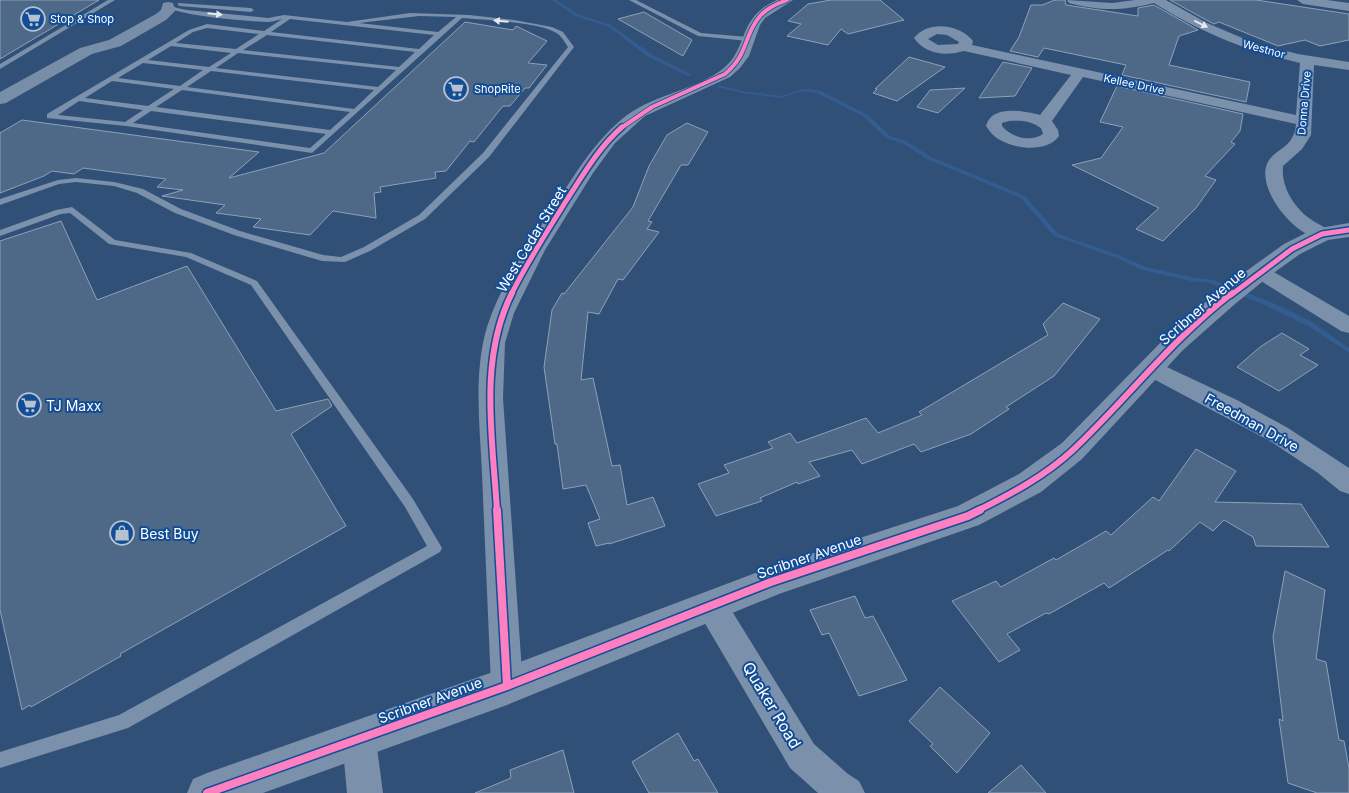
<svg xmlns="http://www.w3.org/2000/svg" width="1349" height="793" font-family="Inter,sans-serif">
<rect width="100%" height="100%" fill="#305078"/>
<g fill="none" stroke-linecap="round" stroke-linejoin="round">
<path fill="#335c90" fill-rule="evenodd" d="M552 0H557L577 14 611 25 651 54 692 75 688 76 647 56 609 27 575 16Z
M718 85 742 91 781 96 802 89H811L821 91 868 115 890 136 906 141 931 157 1025 196 1058 234 1121 256 1146 267 1191 277 1213 280 1271 302 1312 322 1349 348V353L1308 326 1267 306 1210 283 1191 281 1142 270 1117 258 1054 236 1021 198 927 159 902 143 886 138 864 117 817 93 802 91 781 98 742 93 718 87Z"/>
</g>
<path fill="#4e6887" stroke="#8ea1b8" d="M0 0H99L0 59Z
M831 0H880L904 20 848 34 841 29 828 45 787 36 801 24 788 21 808 4Z
M1055 0H1065L1066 5 1138 16V8L1154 5 1198 30 1179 36 1169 65 1250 82 1246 102 1122 75 1126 65 1044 48 1038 57 1010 51 1019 37 1031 5H1042Z
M1170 0H1256L1349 14V40L1320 46 1305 40 1278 46 1219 22 1214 24 1208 21Z
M644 12 692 40 683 56 618 19Z
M465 22 513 30 516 26 547 41 528 63 547 65 529 88H525L510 106H503L474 142 470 141 446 171 435 172 436 178 380 187 381 192 374 193 376 218 333 211 310 235 253 227 261 219 216 213 225 205 162 196 183 190 157 187 166 179 83 168 74 174 52 171 44 176 0 193V133L22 120 259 152 229 178 324 153Z
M909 57 945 67 897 101 873 93 877 89H875Z
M1003 62 1032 68 1015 96 979 98Z
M1117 86 1243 114 1240 131 1231 142 1235 144 1205 176 1216 180 1196 208 1163 241 1136 229 1159 208 1072 165 1101 158 1123 127 1100 122Z
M965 88 938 113 917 107 930 90Z
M687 123 708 132 688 165H681L648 221 652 222 647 229 659 232 623 280 618 279 599 314 588 312 581 380 593 378 612 466 620 465 627 505 653 497 665 526 609 544V543L596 546 588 523 600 519 586 485 563 489 557 444H555L544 367 552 310 562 293 564 294 633 207 649 166 667 135Z
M61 221 97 300 187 266 276 411 328 399 332 406 291 434 346 526 120 654 121 656 31 707 30 705 22 710 0 610V241Z
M1063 303 1100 319 1054 376 1006 407 1009 409 971 434 921 452 914 444 862 464 852 450 809 462 820 476 798 484 797 482 760 498 762 501 716 516 698 484 729 473 724 465 773 448 768 442 790 433 797 443 866 418 878 433 922 415 919 412 1048 335 1043 324Z
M1282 333 1309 349 1300 355 1318 365 1279 391 1237 367 1260 347Z
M1196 449 1236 471 1215 502 1301 504 1329 547 1256 546 1253 537 1224 520 1213 531 1200 522 1169 551 1168 550 1109 588 1104 583 1049 614 1046 613 1007 634 1020 650 999 662 952 601 996 581 1001 587 1054 558 1056 560 1106 531 1111 535 1153 497 1159 501Z
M1285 571 1325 590 1316 659 1326 662 1339 740 1344 741 1349 768V793H1317L1288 783 1279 719 1283 721 1273 637Z
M855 596 865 618 873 616 907 680 859 696 829 633 822 635 810 610Z
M940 687 990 733 957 773 930 746 933 744 909 721Z
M678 733 694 761 698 759 718 793H649L632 762Z
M563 750 574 793H475L511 778 510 770Z
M1021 765 1046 793H988Z"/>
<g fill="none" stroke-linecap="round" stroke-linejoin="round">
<path fill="#7a90ab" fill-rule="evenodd" d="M108 0H115L0 69V64Z
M629 0H636L701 33 748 37 751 39 748 41 698 36Z
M178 3 251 8 254 10 251 12 180 6 178 5Z
M168 4 177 8 187 10 268 18 284 15 347 22 410 13 469 15 514 20 552 27 563 32 574 47 489 157 425 219 370 251 345 262 322 261 234 235 175 213 137 193 114 186 76 182 59 184 0 205V199L58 180 76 178 114 182 143 189 181 209 240 231 323 255 341 257 364 247 419 215 483 153 568 47C565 43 563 38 558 34 542 22 484 20 462 18L312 153 126 126 47 118V114L189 30 207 24 264 31 282 19C277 20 272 22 266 22 247 21 178 16 165 6ZM419 16 456 17 438 32 359 23ZM290 19 434 35 419 49 271 32ZM207 28 259 34 236 49 176 43 193 32ZM267 35 415 52 399 67 243 50ZM171 46 231 53 209 67 148 60ZM238 53 396 70 378 87 216 68ZM143 63 203 70 180 86 118 78ZM211 71 374 90 354 109 187 87ZM112 81 174 89 148 106 85 98ZM182 90 350 112 330 130 156 107ZM79 101 143 110 125 122 58 115ZM151 111 326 134 310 148 133 123Z
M72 207 115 240 191 253 257 281 413 499 442 548 440 552 128 728 0 768V752L119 715 427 546 405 507 251 285 186 257 109 244 70 213 61 214 0 236V230L56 210Z"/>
<path fill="#7a90ab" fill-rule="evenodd" d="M777 0H793L765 18 760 25 749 56 740 68 730 77 645 116 615 143 593 173 545 250 514 313 505 343 503 398 523 686 518 697 507 702 496 697 491 686C488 615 485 544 482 474 480 426 473 374 487 327 500 285 528 246 552 209 573 178 592 144 622 119 651 95 690 92 720 71 750 50 735 18 777 0Z
M1067 0 1112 3 1135 0H1166L1207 23 1254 43 1298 54 1349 62V70L1314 65 1311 135 1302 149 1283 166C1281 186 1293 206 1309 218 1316 224 1326 226 1332 234L1329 238C1301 245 1259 194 1266 167 1271 148 1294 151 1296 124L1083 77 1052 121 1058 130 1059 136C1047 153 1016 149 1000 140 994 137 990 132 986 126 991 104 1025 111 1040 115L1071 75 964 51C946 56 926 55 914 38 928 20 960 24 973 41L972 45 1296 115 1300 63C1247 51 1199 32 1154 3 1121 11 1101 11 1069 3ZM937 34 947 35 959 42 958 44 938 45 928 39ZM1009 121C1021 120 1031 121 1041 128L1043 134C1030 143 1011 137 1002 126V123Z
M1297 0H1327L1349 3V11L1303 4Z
M1260 266 1267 268 1349 316V333L1341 331 1253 276 1250 272 1253 268Z
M1152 360 1237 400 1288 428 1349 468V494L1340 491 1318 473 1270 441 1144 374 1141 368 1144 362Z
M711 591 722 595 814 744 848 774 859 781 865 793H818L790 768 700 615 696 605 700 595Z
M359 723 371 728 376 740 383 793H347L342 740 347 728Z"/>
<path fill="#7a90ab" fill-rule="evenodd" d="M1349 223V237L1328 240 1300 254 1268 277 1235 304 1183 350 1082 459 1041 492 979 525 779 594 507 705 263 793H187L193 779 207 773 507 667 771 567 958 506 1019 474 1062 443 1165 338 1217 292 1252 267 1284 244 1314 229Z"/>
<path fill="#788da8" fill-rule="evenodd" d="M168 2 173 3 175 11 166 20 121 46 92 54 6 103 0 104V92L80 48 109 40 156 14 161 10 163 3Z"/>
<g stroke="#134d95" stroke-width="5.5">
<path id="cycleway-far3" d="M621 128 652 107 725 74C749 54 743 36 760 16 767 8 777 4 787 0"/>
</g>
<g stroke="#134d95" stroke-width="8">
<path id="cycleway-far2" d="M511 295C527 262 547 232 566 201 583 175 599 147 622 127
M1231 295 1292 249 1322 234 1349 230"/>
</g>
<g stroke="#134d95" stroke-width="9">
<path id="cycleway-far1" d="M497 511C493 440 478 360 512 293
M977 511C1011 494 1045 476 1073 450 1127 399 1172 339 1232 293"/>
</g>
<g stroke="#134d95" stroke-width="11">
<path id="cycleway" d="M497 510 507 686
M207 793 507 686 771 582 968 516 980 510"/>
</g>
<use href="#cycleway-far3" stroke="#ff80c0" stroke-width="4"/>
<use href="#cycleway-far2" stroke="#ff80c0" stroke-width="5"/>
<use href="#cycleway-far1" stroke="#ff80c0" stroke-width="6"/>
<use href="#cycleway" stroke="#ff80c0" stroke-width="8"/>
</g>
<defs><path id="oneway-solid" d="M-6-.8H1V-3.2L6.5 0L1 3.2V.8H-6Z" transform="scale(1.25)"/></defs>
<g fill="#e4e9ee">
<use href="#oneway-solid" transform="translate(215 14) rotate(6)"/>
<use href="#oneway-solid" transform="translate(501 21) rotate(-175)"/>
<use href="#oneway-solid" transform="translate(1201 24) rotate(26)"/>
</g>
<defs>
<g id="supermarket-ring" transform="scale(1.25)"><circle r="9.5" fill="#134d95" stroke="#b7c2d0" stroke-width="1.5"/><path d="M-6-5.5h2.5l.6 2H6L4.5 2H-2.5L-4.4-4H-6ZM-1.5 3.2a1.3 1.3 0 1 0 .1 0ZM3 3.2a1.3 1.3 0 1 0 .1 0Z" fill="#b7c2d0"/></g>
<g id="shop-ring" transform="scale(1.25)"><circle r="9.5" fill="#134d95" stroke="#b7c2d0" stroke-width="1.5"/><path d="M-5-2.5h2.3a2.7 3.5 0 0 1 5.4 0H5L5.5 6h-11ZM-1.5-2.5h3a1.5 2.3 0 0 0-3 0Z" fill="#b7c2d0"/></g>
</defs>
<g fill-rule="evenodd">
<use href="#supermarket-ring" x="33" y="19"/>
<use href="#supermarket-ring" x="456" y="89"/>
<use href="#supermarket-ring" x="29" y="405"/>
<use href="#shop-ring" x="122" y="533"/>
</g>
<g text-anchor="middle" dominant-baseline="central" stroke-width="4" stroke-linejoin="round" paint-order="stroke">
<g font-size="11" fill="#fff" stroke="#134d95" text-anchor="start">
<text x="50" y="19">Stop &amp; Shop</text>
<text x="474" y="89">ShopRite</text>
</g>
<g font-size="11" fill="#fff" stroke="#134d95">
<text transform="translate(1264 49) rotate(15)">Westnor</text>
<text transform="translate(1134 84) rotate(12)">Kellee Drive</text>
<text transform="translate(1304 103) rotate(-85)">Donna Drive</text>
</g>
<g font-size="14" fill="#fff" stroke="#134d95">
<text transform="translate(531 239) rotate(-59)">West Cedar Street</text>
<text transform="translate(1202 306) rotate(-41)">Scribner Avenue</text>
<text transform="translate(1252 422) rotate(29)">Freedman Drive</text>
<text transform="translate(809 556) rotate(-19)">Scribner Avenue</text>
<text transform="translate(430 700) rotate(-20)">Scribner Avenue</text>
</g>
<g font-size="14" fill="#fff" stroke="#134d95" text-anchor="start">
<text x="46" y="405">TJ Maxx</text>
<text x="140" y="533">Best Buy</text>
</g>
<g font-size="16" fill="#fff" stroke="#134d95">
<text transform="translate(772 705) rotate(59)">Quaker Road</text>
</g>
</g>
</svg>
